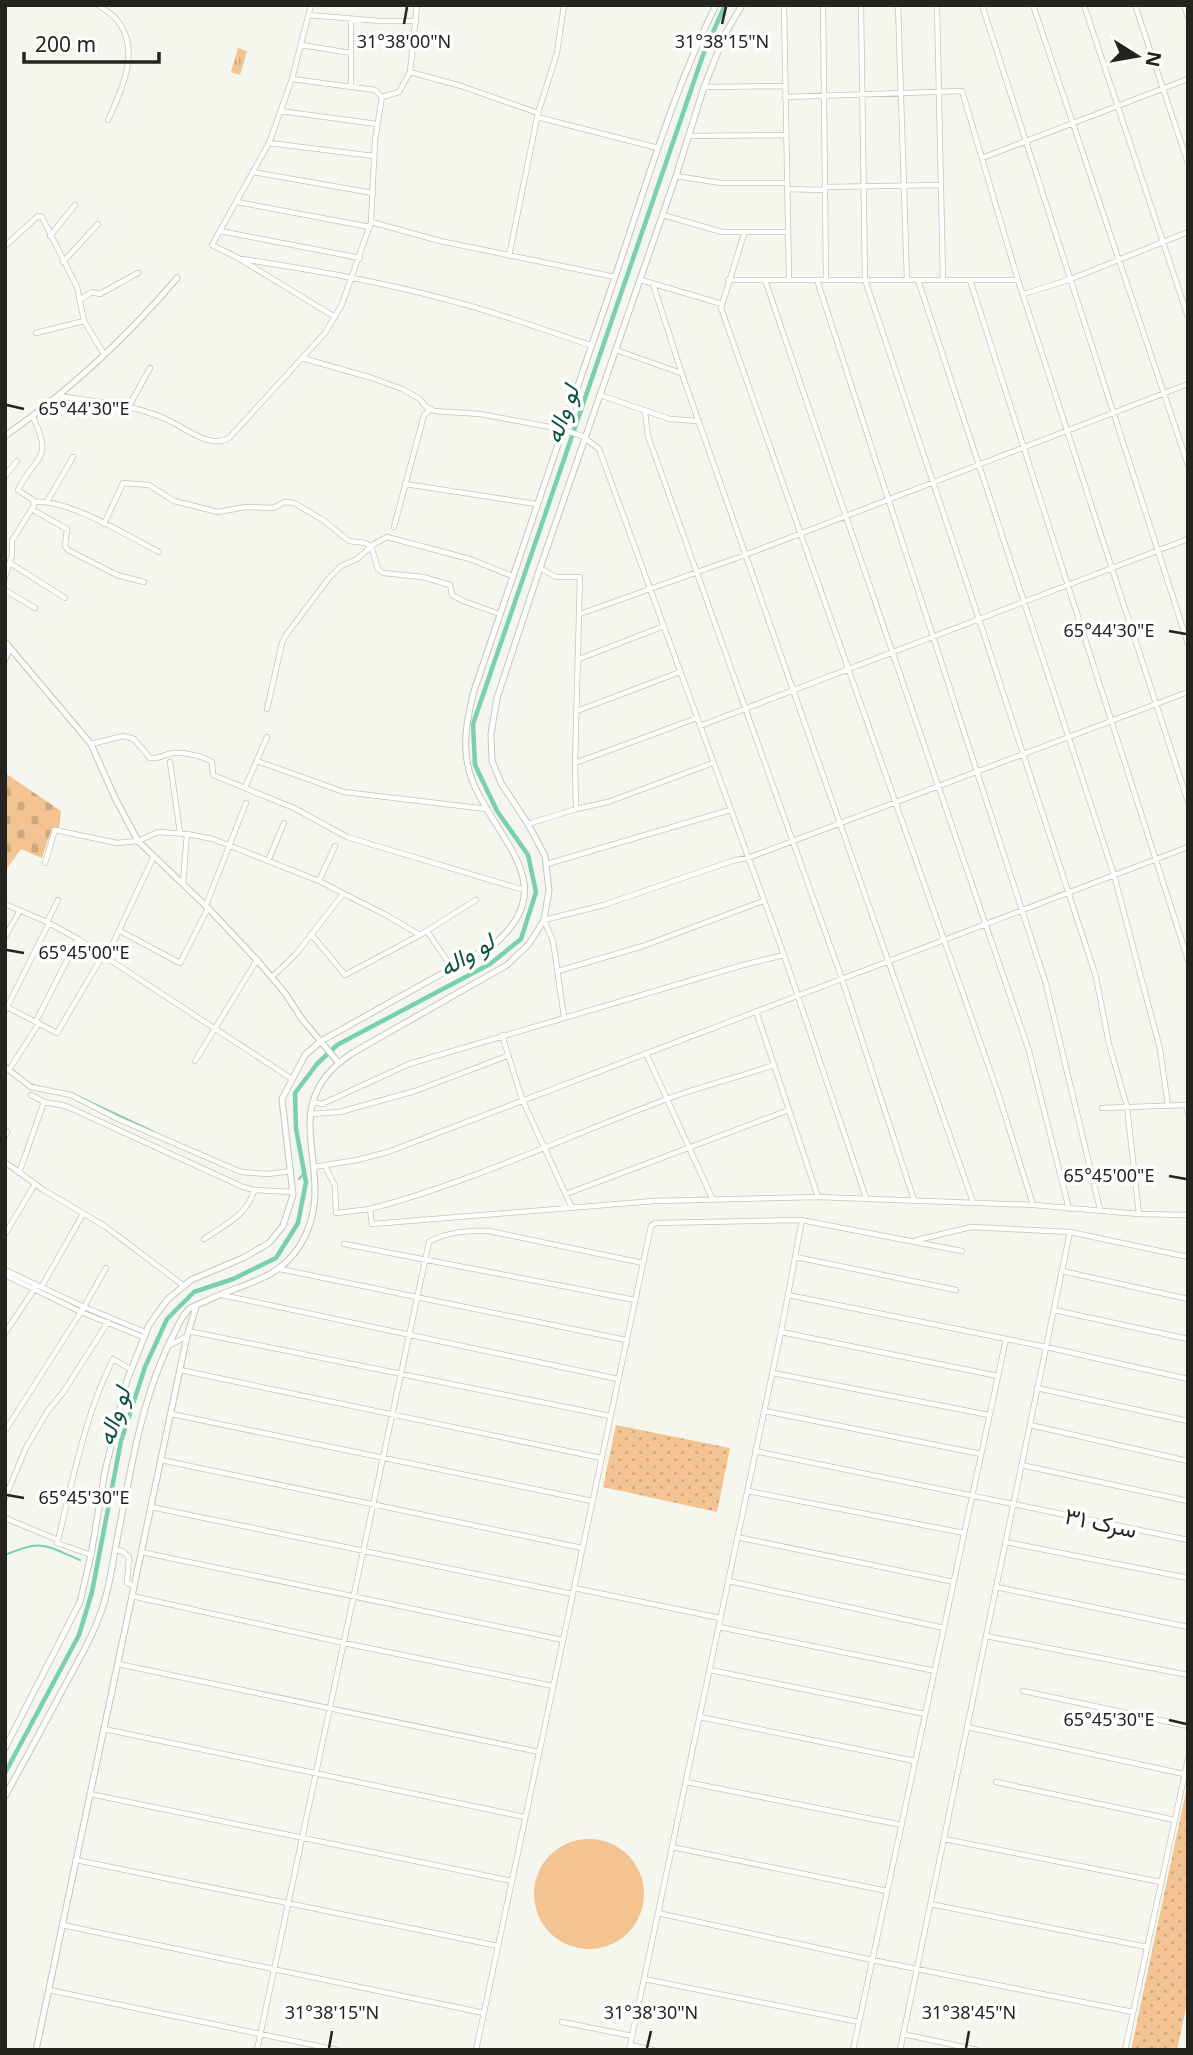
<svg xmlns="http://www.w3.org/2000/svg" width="1193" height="2055" font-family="'Noto Sans',Vazirmatn,sans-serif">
<defs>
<pattern id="grass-tufts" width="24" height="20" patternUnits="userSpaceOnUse" patternTransform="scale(1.75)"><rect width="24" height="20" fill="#f3c491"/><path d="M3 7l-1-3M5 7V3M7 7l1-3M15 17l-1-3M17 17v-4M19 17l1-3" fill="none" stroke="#d0a87d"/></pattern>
<pattern id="cemetery-stones" width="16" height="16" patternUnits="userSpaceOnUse" patternTransform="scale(1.75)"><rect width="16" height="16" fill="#f3c491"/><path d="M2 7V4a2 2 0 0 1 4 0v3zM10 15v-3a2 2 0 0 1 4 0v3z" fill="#d0a87d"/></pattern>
<pattern id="garden-dots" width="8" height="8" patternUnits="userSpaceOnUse" patternTransform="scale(1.75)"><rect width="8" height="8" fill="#f3c491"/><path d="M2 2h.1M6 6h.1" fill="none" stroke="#d0a87d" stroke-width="1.8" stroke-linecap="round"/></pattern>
</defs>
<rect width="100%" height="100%" fill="#f5f7ee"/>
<path fill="url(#grass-tufts)" d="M238 48 247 51 240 75 231 72Z"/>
<path fill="url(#cemetery-stones)" d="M5 773 61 811 59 828H52L42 858 21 849 5 871Z"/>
<path fill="url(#garden-dots)" d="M616 1425 730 1448 717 1512 603 1487Z
M1188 1782V1999L1177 2050H1131Z"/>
<path fill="#f3c491" d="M534 1894a55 55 0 1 1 110 0a55 55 0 1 1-110 0Z"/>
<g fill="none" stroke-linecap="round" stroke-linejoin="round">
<path stroke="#79d0ac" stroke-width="2" d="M5 1064 30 1084 40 1087
M73 1094 154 1132
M299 1179 304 1173
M5 1555C43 1539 44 1545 80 1560"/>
<path stroke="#79d0ac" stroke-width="4.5" d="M5 1773 79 1635 92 1592 121 1441 145 1367 167 1319 194 1292 233 1279 276 1258 298 1223 306 1182 296 1129 295 1093 317 1064 337 1045 490 964 521 939 536 892 528 855 497 811 475 765 473 724 703 55 725 5"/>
<g stroke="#c4c6bd" stroke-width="6">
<path id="minor" d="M98 5C103 9 111 13 116 19 142 48 122 90 108 120
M311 5 292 79 269 143 212 245 238 258 335 317
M784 5 789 280
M823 5 826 280
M861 5 865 280 979 619 1096 977 1109 1044 1127 1107 1139 1214
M898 5 907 280
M937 5 943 280
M982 5 1188 644
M1033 5 1188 465
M1084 5 1188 317
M1135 5 1188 163
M1184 5 1188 17
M309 15 380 21H416
M301 45 351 53
M410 72 461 86 538 113
M292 79 375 90 382 97
M351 87V19
M704 87 785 86
M785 97 962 91 1018 280 1188 802
M280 111 377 124
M537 117 658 148
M689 136 786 135
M269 143 374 156
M982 158 1188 79
M253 172 373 193
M676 176 721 183H787
M825 187 941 185
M787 189 825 190
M237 202 370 227
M663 215 722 232H788
M371 222 440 241 615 277
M220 231 360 258
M744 234 721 308 997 1090 1033 1205
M50 236 75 205
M5 246 38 216 42 217 77 287 84 321 104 354
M509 256 538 113 557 53 564 5
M242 259C313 270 383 282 452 301 499 313 544 330 590 345
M63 262 98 224
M641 280 722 304
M728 280H1018
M765 280 1029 1051 1069 1209
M817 280 1046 984 1100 1209
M918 280 1114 875 1160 1049 1168 1106
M970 280 1188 960
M653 284 682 374 973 1202
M1024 294 1071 279 1188 232
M81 299 92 292 100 294 138 273
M36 333 84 321
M616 350 681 373
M302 358 372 378 402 389 420 399 425 406 434 411 480 414 561 429 582 436 599 449 784 955 866 1198
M600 395 670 419 699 421
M59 396C96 402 135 404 170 421 186 429 211 449 229 438L325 333 342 304 371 222 375 140 382 97 399 92 410 72 417 5
M129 406 150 368
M645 412 648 436 842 979 914 1200
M5 476 17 461
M405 484 536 504
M48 500 73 457
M35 502C66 498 130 537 159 552
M33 510 67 529 65 546 68 550 117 575 144 582
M104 524 123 483 149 485 174 501 218 512 246 507 273 508 285 502 294 503 323 520 349 541 365 543 371 546 378 569 383 573 423 577 450 585 452 595 463 601 500 614
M394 527 424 415 431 409
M10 563 65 598
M540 568 556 577H580L575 763 576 809
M5 577 12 555V541L34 505 33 500 18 490C36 453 54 462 33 417
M5 590 35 608
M580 614 745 555 1188 384
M579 659 664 626
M5 660 10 648
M267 709 282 643 286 635 329 578 341 566 357 559 374 544 387 537 470 559 512 576
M577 711 680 672
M700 726 1188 539
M91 744 123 736 134 739 150 758C159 759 164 755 172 753 183 752 203 756 212 762L213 775 294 808 347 837 524 890
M257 761 344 792 487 809
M170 762 180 833
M575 763 697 718
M245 788 267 737
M528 824 576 809 608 802 713 763
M268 861 284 823
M45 863 55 830 117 843 138 841 158 832 187 834 213 839 319 881 386 915 420 935
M547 864 730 810
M319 881 335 846
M183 883 187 834
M5 904 47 922 78 939 292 1079
M206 905 246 803
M47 922 58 900
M120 931 180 963 208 908
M427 931 452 968
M311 934 345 975 420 935 476 900
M5 937 19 912
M106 958 154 856
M558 971 643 946 763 901
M272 977 296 954 343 894
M5 1006 57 1033 103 955
M5 1011 49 923
M756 1011 818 1197
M564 1017 553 941 544 920 604 905 735 860 748 858 1188 692
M36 1021 78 939
M502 1035 522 1099 572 1208
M646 1053 713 1200
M195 1061 257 960
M5 1067 31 1087 71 1095 118 1119 241 1172 268 1174 291 1171
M9 1070 39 1023
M31 1095 44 1102 66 1106 243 1187 254 1190 293 1192
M312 1102 322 1104 409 1064 743 965 784 955
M1102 1108 1186 1105 1188 1113
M310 1114 340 1112 415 1091 507 1056
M5 1136 7 1132
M5 1162 42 1189 106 1227 184 1286
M325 1166 335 1186 336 1213 370 1209 372 1224 654 1201 818 1197 1033 1205 1139 1214 1188 1215
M314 1167 357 1160 388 1152 1188 847
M19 1173 44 1102
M566 1194 789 1110
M370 1209C472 1182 568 1136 667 1099 702 1086 739 1077 774 1065
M5 1234 35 1184
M204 1239C222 1227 250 1213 254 1190
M917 1240 971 1227 1070 1232 1188 1257
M344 1244 635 1300
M796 1257 956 1290
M280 1269 626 1340
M5 1270 84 1307 145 1332
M1062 1271 1188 1299
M5 1275 81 1312 143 1337
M42 1286 83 1214
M222 1295 618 1379
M788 1295 1046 1347 1188 1379
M1054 1310 1188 1339
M188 1331 610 1416
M781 1332 998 1376
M5 1333 35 1288
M170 1345 187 1336
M180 1370 601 1458
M773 1373 989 1415
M1037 1388 1188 1421
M765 1411 981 1454
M171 1414 592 1501
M1030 1425 1188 1461
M5 1431 81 1312 106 1268
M755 1451 1188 1540
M161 1460 582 1548
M1021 1465 1188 1501
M748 1491 964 1533
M5 1498 26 1448 47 1412 64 1391 108 1322
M151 1507 573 1594
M5 1518 58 1540 57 1543 91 1555
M737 1537 954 1582
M58 1540C73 1479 85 1415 113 1359L130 1369
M1005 1542 1188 1578
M115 1550 122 1551 129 1557 127 1583 134 1586
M141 1552 563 1640
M729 1581 944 1628
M996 1587 1188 1627
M574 1588 720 1618
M132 1596 344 1643 553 1686
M719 1627 935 1671
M986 1636 1188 1675
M118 1664 539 1752
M710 1670 925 1714
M1023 1691 1188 1726
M700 1717 915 1761
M967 1727 1184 1774
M104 1729 525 1817
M686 1782 902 1825
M996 1782 1175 1820
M90 1794 512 1881
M944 1839 1161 1882
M672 1847 887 1891
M76 1860 498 1946
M930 1904 1147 1947
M658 1913 872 1960 1133 2012
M62 1925 484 2013
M644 1979 859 2022
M49 1990 337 2050
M562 2022 632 2036
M903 2034 977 2050
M630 2045 653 2050
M257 2050 429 1242C445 1232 471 1230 489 1231L643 1263
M476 2050 651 1226 655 1223 801 1220 962 1251
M629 2050 781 1332 802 1220
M853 2050 1006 1339
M900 2050 1070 1232
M1125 2050 1188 1759"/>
</g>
<g stroke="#c4c6bd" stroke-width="7">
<path id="tertiary" d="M5 436C69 391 127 337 177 278
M5 642 91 744 115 798 138 841 208 908 257 960 285 993 302 1019 338 1062
M5 1748 80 1602 91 1555 105 1471 127 1380 149 1325 167 1300 191 1280 243 1258 269 1243 283 1226 293 1195 282 1099 305 1055 321 1041 493 945C565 886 494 838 472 780 461 750 466 722 474 691 521 552 568 413 616 274 647 183 673 91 716 5
M5 1796C25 1760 44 1725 63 1689 78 1661 95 1633 104 1603 110 1583 113 1561 117 1540 131 1470 141 1396 175 1332 178 1325 184 1314 189 1309 194 1305 203 1303 208 1300 248 1281 285 1280 306 1234 337 1166 271 1105 354 1052L507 965 529 944 544 920 549 890 545 856 528 824 501 783 492 761 491 734 497 698 540 568 676 176 704 87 725 34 742 5
M36 2050 187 1336 196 1307"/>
</g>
<use href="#minor" stroke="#fff" stroke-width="4.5"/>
<use href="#tertiary" stroke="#fff" stroke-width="5"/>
</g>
<path fill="none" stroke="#232320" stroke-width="2.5" d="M404 24 407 7M722 24 726 7M7 405 24 409M1169 631 1186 634M7 950 24 953M1169 1176 1186 1179M7 1495 24 1498M1169 1720 1186 1724M329 2048 332 2031M647 2048 651 2031M966 2048 969 2031"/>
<g text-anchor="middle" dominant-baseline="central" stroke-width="7" stroke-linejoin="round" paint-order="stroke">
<g font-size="23" fill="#232320" stroke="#fff">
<text transform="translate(1101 1522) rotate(12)">سرک ۳۱</text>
</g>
<g font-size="24" font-style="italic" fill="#0a533c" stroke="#fff">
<text transform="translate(561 414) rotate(-71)">لو واله</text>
<text transform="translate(466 954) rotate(-31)">لو واله</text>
<text transform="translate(113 1416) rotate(-72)">لو واله</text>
</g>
</g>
<g font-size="18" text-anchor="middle" fill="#232320" stroke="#fff" stroke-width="7" stroke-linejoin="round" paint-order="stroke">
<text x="404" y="48">31°38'00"N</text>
<text x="722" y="48">31°38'15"N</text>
<text x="84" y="415">65°44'30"E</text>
<text x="1109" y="637">65°44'30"E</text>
<text x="84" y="959">65°45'00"E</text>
<text x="1109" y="1182">65°45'00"E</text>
<text x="84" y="1504">65°45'30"E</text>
<text x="1109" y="1726">65°45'30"E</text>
<text x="332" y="2019">31°38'15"N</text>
<text x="651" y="2019">31°38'30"N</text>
<text x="969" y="2019">31°38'45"N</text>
</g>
<rect width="1193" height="2055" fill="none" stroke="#232320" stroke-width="14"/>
<g transform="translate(1137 56) rotate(101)" stroke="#ffffff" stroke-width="5" paint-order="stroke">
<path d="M0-5L12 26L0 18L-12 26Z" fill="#232320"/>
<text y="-10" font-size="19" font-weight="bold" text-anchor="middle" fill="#232320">N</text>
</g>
<path d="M24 52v10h135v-10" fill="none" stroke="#232320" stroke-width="3.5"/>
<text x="35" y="52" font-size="21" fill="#232320" stroke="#ffffff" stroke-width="5" paint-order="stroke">200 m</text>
</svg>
